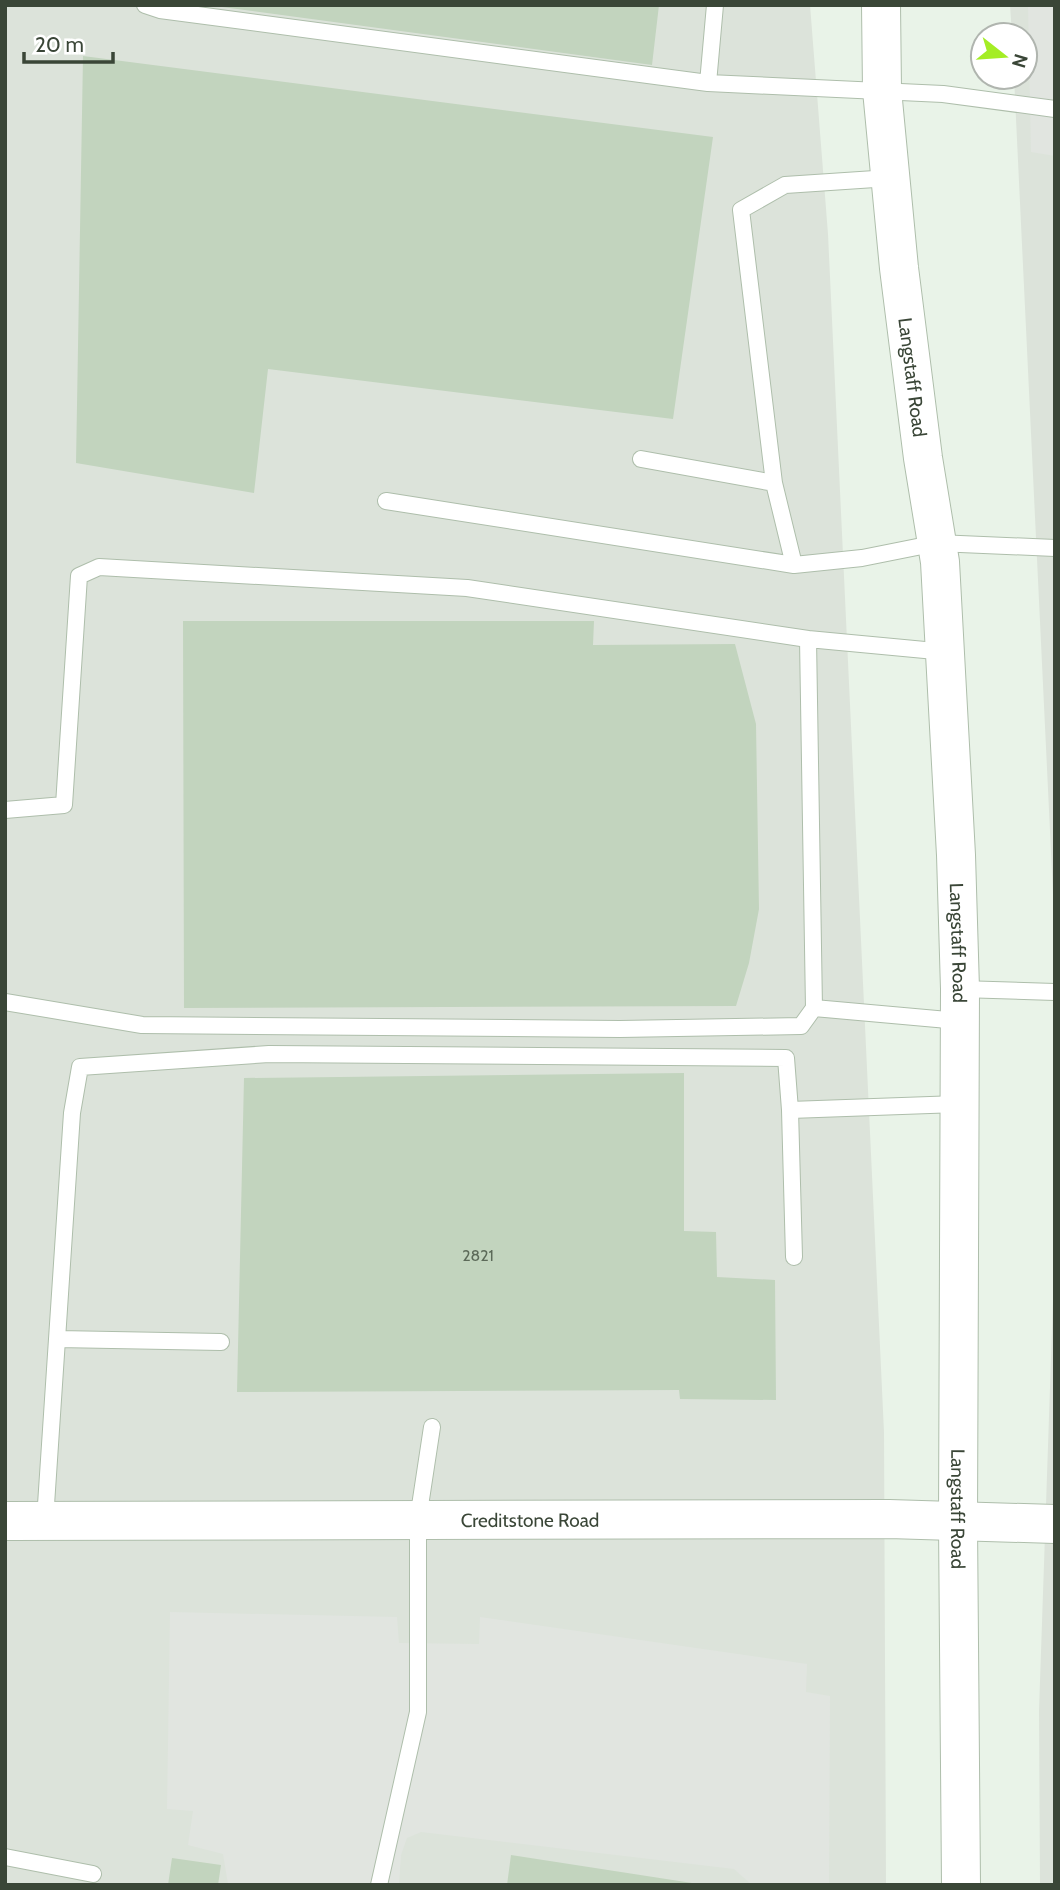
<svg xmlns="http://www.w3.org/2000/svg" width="1060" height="1890" font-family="Cabin,sans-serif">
<rect width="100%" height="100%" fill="#e9f3e8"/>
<path fill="#dce3da" d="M5 5H810L828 234 884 1432 886 1885H5Z
M1010 5H1055V936L1014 77H1025V35H1012Z
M1055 1240V1885H1040L1039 1711Z"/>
<path fill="#e1e5e0" d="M1028 5H1055V156L1031 152Z
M170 1612 397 1617 399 1643 479 1644 480 1617 807 1664 806 1692 830 1696 829 1885H752L734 1869 421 1832 407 1838 401 1855 399 1885 228 1884 223 1854 188 1845 193 1811 167 1809Z"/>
<path fill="#c2d4be" d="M207 5H659L652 65Z
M83 56 713 137 673 419 268 369 254 493 76 463Z
M183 621H594L593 645 735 644 756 724 759 909 749 963 736 1006 184 1008Z
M684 1073V1231L716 1232 717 1277 775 1280 776 1400 680 1399 679 1390 237 1392 244 1078Z
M511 1855 692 1883V1885H507Z
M172 1858 221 1865 218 1885H168Z"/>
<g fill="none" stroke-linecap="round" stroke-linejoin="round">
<g stroke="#aebeab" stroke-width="18">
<path id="service" d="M145 5 160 10 708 83 943 94 1055 109
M708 83 715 5
M641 459 774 483
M386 501 794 565 862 558 937 543 1055 548
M794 565 774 483 741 210 785 185 890 178
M946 652 808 639 814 1008 959 1021
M5 810 64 805 79 576 99 567 467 588 808 639
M960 989 1055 992
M5 1002 142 1025 620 1029 801 1026 814 1008
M790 1110 794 1257
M58 1339 221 1342
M45 1520 72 1113 80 1067 269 1054 786 1058 790 1110 958 1104
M5 1857 93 1874
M379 1885 418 1712V1519L432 1427"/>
</g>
<g stroke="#aebeab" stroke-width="40">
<g id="tertiary">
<path id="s1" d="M881 5 882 90 899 268 923 458 940 562 956 855 960 989 958 1523 961 1885"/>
<path id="s2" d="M5 1521 889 1519 1055 1524"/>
</g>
</g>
<use href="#service" stroke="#fff" stroke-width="16"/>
<use href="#tertiary" stroke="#fff" stroke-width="38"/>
</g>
<g text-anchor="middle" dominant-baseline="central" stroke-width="7" stroke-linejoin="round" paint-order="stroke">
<g font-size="16" fill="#5c6a59">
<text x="478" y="1255">2821</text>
</g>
<g font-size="19" fill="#3a4637" stroke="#fff">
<text stroke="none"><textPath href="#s1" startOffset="374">Langstaff Road</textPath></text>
<text stroke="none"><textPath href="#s1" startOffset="942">Langstaff Road</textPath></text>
<text stroke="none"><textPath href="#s1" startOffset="1508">Langstaff Road</textPath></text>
<text stroke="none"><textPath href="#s2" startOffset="525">Creditstone Road</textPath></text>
</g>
</g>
<rect width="1060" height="1890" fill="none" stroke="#3a4637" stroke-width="14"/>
<g transform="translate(1004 56) rotate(107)"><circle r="33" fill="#ffffff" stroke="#b0b5af" stroke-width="2"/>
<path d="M0-5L12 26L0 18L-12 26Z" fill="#a4ed25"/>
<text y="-10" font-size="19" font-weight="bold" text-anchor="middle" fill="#3a4637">N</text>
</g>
<path d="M24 52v10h89v-10" fill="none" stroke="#3a4637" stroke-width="3.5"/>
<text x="35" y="52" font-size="21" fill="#3a4637" stroke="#ffffff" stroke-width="5" paint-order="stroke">20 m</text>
</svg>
